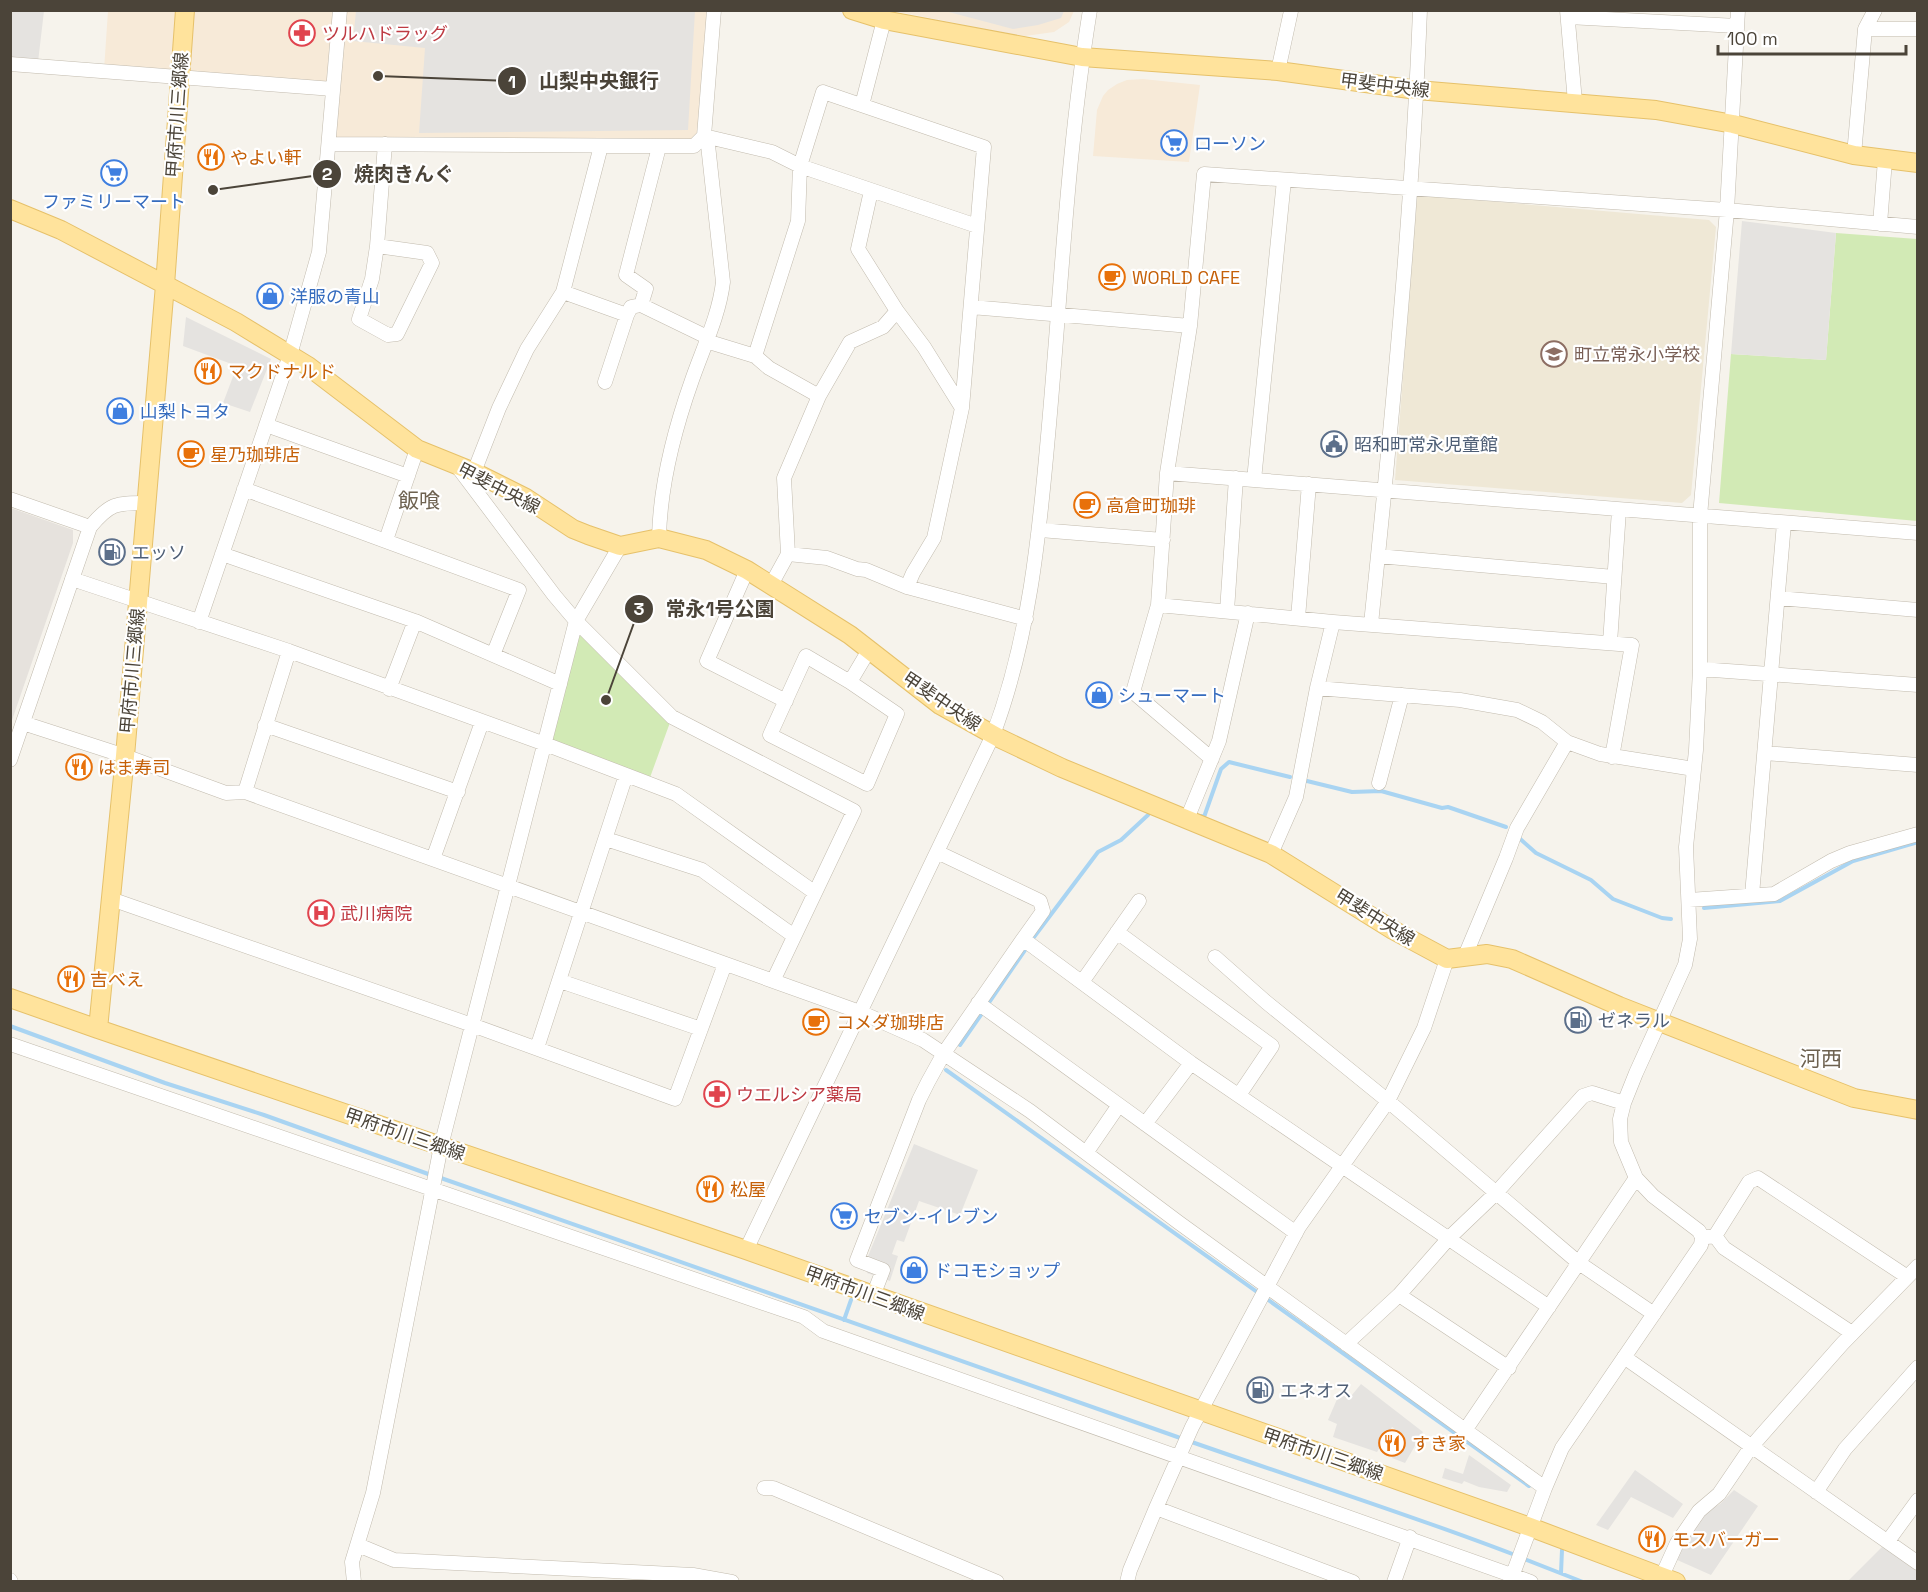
<svg xmlns="http://www.w3.org/2000/svg" width="1928" height="1592" font-family="'Space Grotesk','Noto Sans JP',sans-serif">
<rect width="100%" height="100%" fill="#f6f3ec"/>
<path fill="#f7ead8" d="M108 11H714L704 136 694 146 329 144 333 89 104 70Z
M893 11H1074L1069 22 1054 32 1025 36Z
M1143 79 1200 85 1189 162 1093 156 1097 110 1103 96 1108 90 1117 84 1127 80Z"/>
<path fill="#e6e2dd" d="M11 508 73 530V543L11 723Z"/>
<path fill="#efe8d6" d="M1417 195 1709 220 1716 227 1691 495 1682 503 1395 480Z"/>
<path fill="#d2eab5" d="M1836 233 1917 239V521L1719 503 1731 354 1826 360Z
M576 621 672 717 648 783 545 744Z"/>
<path fill="#e5e3e0" d="M10 11H44L38 62 11 60Z
M356 11H695L688 130 419 133 425 48 353 41Z
M945 11H1064L1061 18 1038 25 1013 29Z
M1742 221 1836 233 1826 360 1731 354Z
M186 317 271 359 250 412 223 403 237 366 183 346Z
M914 1144 978 1170 960 1215 919 1201 904 1242 897 1240 892 1254 898 1256 890 1281 867 1273 866 1261Z
M1361 1384 1423 1432 1405 1463 1392 1458 1404 1435 1392 1427 1377 1452 1333 1437 1337 1424 1328 1420 1341 1390 1352 1395Z
M1469 1455 1511 1485 1507 1492 1479 1487 1464 1481 1462 1484 1442 1478 1445 1468 1463 1474Z
M1635 1470 1683 1504 1673 1518 1631 1497 1608 1530 1596 1525Z
M1734 1490 1758 1506 1711 1575 1675 1559 1705 1513 1720 1504Z
M1883 1546 1917 1569V1581L1847 1582Z"/>
<g fill="none" stroke-linecap="round" stroke-linejoin="round">
<path stroke="#a9d4f2" stroke-width="4" d="M1307 781 1352 792 1381 791 1442 808 1448 807 1506 827
M1201 816 1204 817 1221 769 1229 762 1290 777
M1518 837 1536 853 1591 880 1613 899 1662 918 1671 919
M1704 908 1780 901 1853 861 1918 842
M1034 937 1098 852 1121 840 1148 815
M990 1001 1025 950
M10 1026 165 1083 264 1115 431 1175
M960 1045 983 1012
M946 1070 1529 1486
M438 1177C682 1262 926 1348 1169 1434 1284 1475 1401 1511 1515 1555
M844 1320 851 1300
M1522 1558 1583 1582
M1561 1573 1562 1550"/>
<g stroke="#c2bbae" stroke-width="15">
<path id="minor" d="M1567 10 1575 102
M1568 17 1737 26
M1865 29H1918
M10 64 333 89
M1278 71 1291 11
M862 105 884 20
M704 136 772 152 800 166 977 226
M329 144 694 146 704 136 714 10
M659 147 626 275 646 289 641 305 707 337
M1854 155 1865 29 1875 10
M871 191 858 249 897 311 924 347 962 408
M1880 224 1885 160
M377 246 427 253 432 263 397 334 388 335 359 319 372 279 377 246 385 144
M563 292 627 315 631 307 641 305
M971 307 1190 326
M706 341 755 356 769 368 819 396
M755 356 798 221 800 166 823 92 984 147 962 408 934 538 913 573 907 587 1026 619
M605 382 627 315
M266 425 408 476
M457 466 554 595 576 621 672 717 854 811 773 981
M474 472 499 408 527 349 563 292 601 146
M1167 473 1918 533
M1254 480 1284 180
M244 489 519 590 493 655
M10 499 90 527
M1040 530 1163 540
M659 538C660 487 675 428 692 380 703 348 719 316 723 282L708 145 704 136
M386 540 417 449
M222 554 415 621 560 684
M788 554 827 558 857 569 866 570 907 587
M1378 556 1614 577
M747 570 707 661 786 701
M72 579 289 651 545 744 676 794 814 892
M771 585 788 554 784 478 819 396 850 342 883 327 897 311
M1778 598 1918 610
M1158 605 1333 622 1632 645 1612 757
M1227 611 1236 478
M1298 618 1309 484
M199 622 290 355 319 252 340 10
M1371 624C1392 420 1412 215 1420 10
M1610 643 1619 510
M1700 669 1918 685
M850 682 806 656 770 735 867 784 897 714 850 682 869 650
M1317 688 1460 700 1517 710 1542 722 1567 742 1600 754 1694 769
M389 689 415 621
M23 723 125 756 226 793 245 792 860 1012 923 1040 1030 1111 1178 1222 1545 1488
M265 725 458 792
M1765 753 1918 765
M1212 759 1133 692 1158 605 1167 473 1190 326 1204 174 1727 210 1918 227
M10 760 90 527C110 503 116 503 146 503
M1379 783 1402 695
M245 792 289 651
M1187 819 1219 741 1248 613
M606 839 702 870 794 936
M937 852 1040 901 1043 911 1023 939
M1271 854 1296 797 1317 688 1333 622
M433 859 482 722
M1752 895 1784 523
M111 899 472 1025 675 1099 725 964
M1689 900 1774 894 1831 861 1850 853 1918 834
M1117 932 1272 1046 1239 1095
M1465 956 1506 858 1517 828 1567 742
M1215 957 1266 1002 1388 1101 1579 1263 1654 1314
M560 981 701 1029
M1082 982 1139 901
M978 1003 1296 1233
M10 1044 804 1317 823 1331 1531 1582
M537 1048 626 775
M1145 1124 1191 1063
M1086 1153 1119 1105
M1715 1236 1749 1182 1758 1178 1906 1276
M1707 1237 1715 1236 1724 1248 1852 1333
M746 1250 993 735C1029 639 1039 538 1048 436 1061 294 1067 151 1090 10
M1399 1295 1509 1368
M873 1296 883 1270 857 1260 919 1100 928 1082 944 1053 1023 939 1191 1063 1549 1307
M1346 1344 1399 1295 1449 1238 1496 1193 1583 1096 1592 1093 1624 1103
M1624 1357 1918 1563
M1466 1429 1636 1178
M764 1488H773L997 1582
M1816 1492 1845 1449 1918 1367
M1156 1508 1353 1582
M1888 1541 1918 1500
M358 1545 394 1560 693 1575 732 1582
M1662 1576 1677 1543 1699 1511 1719 1494 1751 1447 1842 1344 1918 1266
M10 1580 11 1582
M354 1582 352 1562 373 1493 441 1146 576 621 620 546
M1127 1582 1130 1570 1156 1508 1192 1427 1299 1227 1388 1101 1424 1028 1447 959
M1394 1582 1410 1537
M1510 1582 1545 1488 1562 1448 1701 1245 1702 1237 1699 1231 1653 1196 1636 1178 1621 1142 1620 1119 1624 1103 1636 1073 1685 965 1690 939 1686 847 1696 750 1700 669V516L1727 210 1738 10"/>
</g>
<g stroke="#e6c16a" stroke-width="20">
<path id="major" d="M185 10 165 285 125 756 98 1029 746 1250 1530 1527 1676 1582
M852 10 884 20 1082 57 1278 71 1417 90 1656 110 1733 124 1854 155 1918 163
M10 209 61 230 236 322 308 366 417 449 474 472 526 498 573 529 588 535 620 546 659 538 706 550 747 570 850 635 940 705 999 738 1062 768 1271 854 1393 930 1447 959 1487 954 1512 959 1619 1006 1854 1098 1918 1110
M10 998 98 1029"/>
</g>
<use href="#minor" stroke="#fff" stroke-width="14"/>
<use href="#major" stroke="#ffe39c" stroke-width="18"/>
</g>
<defs>
<g id="pharmacy-ring" transform="scale(1.35)"><circle r="9.5" fill="#fff" stroke="#e0444e" stroke-width="1.5"/><path d="M-2-6h4v4h4v4h-4v4h-4v-4h-4v-4h4Z" fill="#e0444e"/></g>
<g id="supermarket-ring" transform="scale(1.35)"><circle r="9.5" fill="#fff" stroke="#3f7fe0" stroke-width="1.5"/><path d="M-6-5.5h2.5l.6 2H6L4.5 2H-2.5L-4.4-4H-6ZM-1.5 3.2a1.3 1.3 0 1 0 .1 0ZM3 3.2a1.3 1.3 0 1 0 .1 0Z" fill="#3f7fe0"/></g>
<g id="restaurant-ring" transform="scale(1.35)"><circle r="9.5" fill="#fff" stroke="#e8710a" stroke-width="1.5"/><path d="M-5-6h1v4h1v-4h1v4h1v-4h1v5L-1.5 .5V6h-2V.5L-5-1ZM5-6V6H3V1.5H1.5Q1.5-4 5-6Z" fill="#e8710a"/></g>
<g id="cafe-ring" transform="scale(1.35)"><circle r="9.5" fill="#fff" stroke="#e8710a" stroke-width="1.5"/><path d="M-5.5-4.5H6V0H3Q3 3.5 0 3.5H-2.5Q-5.5 3.5-5.5 0ZM3-3.2v2h1.7v-2ZM-6 4.5H4V6H-6Z" fill="#e8710a"/></g>
<g id="shop-ring" transform="scale(1.35)"><circle r="9.5" fill="#fff" stroke="#3f7fe0" stroke-width="1.5"/><path d="M-5-2.5h2.3a2.7 3.5 0 0 1 5.4 0H5L5.5 6h-11ZM-1.5-2.5h3a1.5 2.3 0 0 0-3 0Z" fill="#3f7fe0"/></g>
<g id="school-ring" transform="scale(1.35)"><circle r="9.5" fill="#fff" stroke="#8d6e63" stroke-width="1.5"/><path d="M0-5L7-2L0 1L-7-2ZM-4 1L0 2.5L4 1V4Q0 6-4 4Z" fill="#8d6e63"/></g>
<g id="civic-ring" transform="scale(1.35)"><circle r="9.5" fill="#fff" stroke="#5c6f8a" stroke-width="1.5"/><path d="M-.6-6.5H3V-4.5H.6V-3L4-1V1h2V6H-6V1h2V-1L-.6-3ZM-1.2 2.5V6h2.4V2.5Z" fill="#5c6f8a"/></g>
<g id="fuel-ring" transform="scale(1.35)"><circle r="9.5" fill="#fff" stroke="#5c6f8a" stroke-width="1.5"/><path d="M-5.5-6h7V0h2V4h1.3V-2.5L3-4.5l.8-.8L6-3V5H2.5V1h-1V6h-7ZM-4.2-4.7v3.2H.2V-4.7Z" fill="#5c6f8a"/></g>
<g id="hospital-ring" transform="scale(1.35)"><circle r="9.5" fill="#fff" stroke="#e0444e" stroke-width="1.5"/><path d="M-5-5h3v3.5h4V-5h3V5h-3V1.5h-4V5h-3Z" fill="#e0444e"/></g>
</defs>
<g fill-rule="evenodd">
<use href="#pharmacy-ring" x="302" y="33"/>
<use href="#supermarket-ring" x="1174" y="143"/>
<use href="#restaurant-ring" x="211" y="157"/>
<use href="#supermarket-ring" x="114" y="173"/>
<use href="#cafe-ring" x="1112" y="277"/>
<use href="#shop-ring" x="270" y="296"/>
<use href="#school-ring" x="1554" y="354"/>
<use href="#restaurant-ring" x="208" y="371"/>
<use href="#shop-ring" x="120" y="411"/>
<use href="#civic-ring" x="1334" y="444"/>
<use href="#cafe-ring" x="191" y="454"/>
<use href="#cafe-ring" x="1087" y="505"/>
<use href="#fuel-ring" x="112" y="552"/>
<use href="#shop-ring" x="1099" y="695"/>
<use href="#restaurant-ring" x="79" y="767"/>
<use href="#hospital-ring" x="321" y="913"/>
<use href="#restaurant-ring" x="71" y="979"/>
<use href="#fuel-ring" x="1578" y="1020"/>
<use href="#cafe-ring" x="816" y="1022"/>
<use href="#pharmacy-ring" x="717" y="1094"/>
<use href="#restaurant-ring" x="710" y="1189"/>
<use href="#supermarket-ring" x="844" y="1216"/>
<use href="#shop-ring" x="914" y="1270"/>
<use href="#fuel-ring" x="1260" y="1390"/>
<use href="#restaurant-ring" x="1392" y="1443"/>
<use href="#restaurant-ring" x="1652" y="1539"/>
</g>
<g text-anchor="middle" dominant-baseline="central" stroke-width="4.5" stroke-linejoin="round" paint-order="stroke">
<g font-size="18" fill="#be3a42" stroke="#fff" text-anchor="start">
<text x="322" y="33">ツルハドラッグ</text>
<text x="340" y="913">武川病院</text>
<text x="736" y="1094">ウエルシア薬局</text>
</g>
<g font-size="18" fill="#4b4439" stroke="#fff">
<text transform="translate(1385 85) rotate(7)">甲斐中央線</text>
<text transform="translate(177 115) rotate(-86)">甲府市川三郷線</text>
<text transform="translate(499 488) rotate(27)">甲斐中央線</text>
<text transform="translate(132 671) rotate(-85)">甲府市川三郷線</text>
<text transform="translate(942 701) rotate(34)">甲斐中央線</text>
<text transform="translate(1375 917) rotate(32)">甲斐中央線</text>
<text transform="translate(405 1134) rotate(19)">甲府市川三郷線</text>
<text transform="translate(865 1293) rotate(20)">甲府市川三郷線</text>
<text transform="translate(1323 1454) rotate(19)">甲府市川三郷線</text>
</g>
<g font-size="18" fill="#366cbe" stroke="#fff" text-anchor="start">
<text x="1194" y="143">ローソン</text>
<text x="114" y="201" text-anchor="middle">ファミリーマート</text>
<text x="290" y="296">洋服の青山</text>
<text x="140" y="411">山梨トヨタ</text>
<text x="1118" y="695">シューマート</text>
<text x="864" y="1216">セブン-イレブン</text>
<text x="934" y="1270">ドコモショップ</text>
</g>
<g font-size="18" fill="#c56008" stroke="#fff" text-anchor="start">
<text x="230" y="157">やよい軒</text>
<text x="1132" y="277">WORLD CAFE</text>
<text x="228" y="371">マクドナルド</text>
<text x="210" y="454">星乃珈琲店</text>
<text x="1106" y="505">高倉町珈琲</text>
<text x="98" y="767">はま寿司</text>
<text x="90" y="979">吉べえ</text>
<text x="836" y="1022">コメダ珈琲店</text>
<text x="730" y="1189">松屋</text>
<text x="1412" y="1443">すき家</text>
<text x="1672" y="1539">モスバーガー</text>
</g>
<g font-size="18" fill="#785e54" stroke="#fff" text-anchor="start">
<text x="1574" y="354">町立常永小学校</text>
</g>
<g font-size="18" fill="#4e5e75" stroke="#fff" text-anchor="start">
<text x="1354" y="444">昭和町常永児童館</text>
<text x="132" y="552">エッソ</text>
<text x="1598" y="1020">ゼネラル</text>
<text x="1280" y="1390">エネオス</text>
</g>
<g font-size="21" fill="#6e6250" stroke="#fff">
<text x="419" y="500">飯喰</text>
<text x="1821" y="1058">河西</text>
</g>
</g>
<path fill="none" stroke="#4b4439" stroke-width="2" d="M378 76L512 81M213 190L327 174M606 700L639 609"/>
<g fill="#4b4439" stroke="#fff" stroke-width="2">
<circle cx="378" cy="76" r="6"/>
<circle cx="213" cy="190" r="6"/>
<circle cx="606" cy="700" r="6"/>
<circle cx="512" cy="81" r="15"/>
<circle cx="327" cy="174" r="15"/>
<circle cx="639" cy="609" r="15"/>
</g>
<g font-size="18" text-anchor="middle" font-weight="bold" fill="#fff">
<text x="512" y="88">1</text>
<text x="327" y="180">2</text>
<text x="639" y="615">3</text>
</g>
<g font-size="20" text-anchor="middle" font-weight="bold" fill="#4b4439" stroke="#fff" stroke-width="4.5" stroke-linejoin="round" paint-order="stroke">
<text x="599" y="88">山梨中央銀行</text>
<text x="404" y="181">焼肉きんぐ</text>
<text x="720" y="616">常永1号公園</text>
</g>
<rect width="1928" height="1592" fill="none" stroke="#4b4439" stroke-width="24"/>
<path d="M1718 45v9h188v-9" fill="none" stroke="#4b4439" stroke-width="3"/>
<text x="1727" y="45" font-size="18" fill="#4b4439" stroke="#ffffff" stroke-width="4.5" paint-order="stroke">100 m</text>
</svg>
